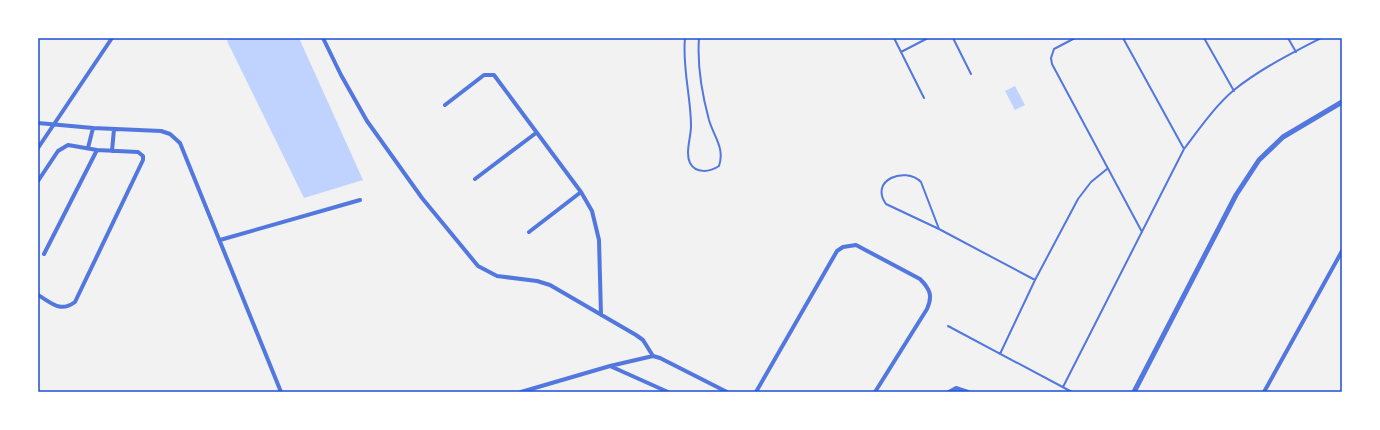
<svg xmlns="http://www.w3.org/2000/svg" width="1380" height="430" font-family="'Public Sans',sans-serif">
<rect width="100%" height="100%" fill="#f2f2f2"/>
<path fill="#bfd3fe" d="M229 38H299L363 180 304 198 227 41Z
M1015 86 1025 105 1015 110 1005 91Z"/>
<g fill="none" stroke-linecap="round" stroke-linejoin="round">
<path stroke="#5277de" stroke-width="2" d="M685 38C682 68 691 96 691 126 691 137 685 153 690 163 696 174 710 172 719 166 725 148 714 137 709 120 702 94 697 65 699 38
M894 38 924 98
M953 38 971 74
M1075 38 1054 49 1051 58 1052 64 1142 232
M1123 38 1184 149
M1204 38 1234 91
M1288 38 1296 52
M901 52 928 38
M939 229 921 182C905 166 869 180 886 204L939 229 1035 280
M948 326 1072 392
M1000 354 1035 280 1078 199 1091 182 1107 169
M1063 387 1184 149C1199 129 1215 106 1234 90 1260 69 1292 53 1321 38"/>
<path stroke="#5277de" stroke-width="4" d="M323 38 341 75 367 121 422 198 478 266 497 276 537 281 550 285 636 335 643 340 653 356
M445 105 484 75H494L581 192 592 211 599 240 601 315
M38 123 93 128 161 131 170 134 180 143 281 392
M38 148 112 38
M88 148 93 128
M112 151 114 129
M475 179 536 133
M38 181 58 151 68 145 97 150 138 152 143 156V160L75 302C60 313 52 303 38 295
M529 232 581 192
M220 240 360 200
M44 254 97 150
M610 366 668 392
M521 392 610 366 653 356 660 358 727 392
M756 392 837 251 843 247 856 245 920 279C930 289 933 296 927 309L875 392
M949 392 956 388 968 392
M1264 392 1342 251"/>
<path stroke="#5277de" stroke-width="5" d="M1134 392 1236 195 1259 160 1283 137 1342 102"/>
</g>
<rect width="1380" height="430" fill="none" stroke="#ffffff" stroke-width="78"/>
<rect x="39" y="39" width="1302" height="352" fill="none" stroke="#1d4ed8" stroke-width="1.5"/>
</svg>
